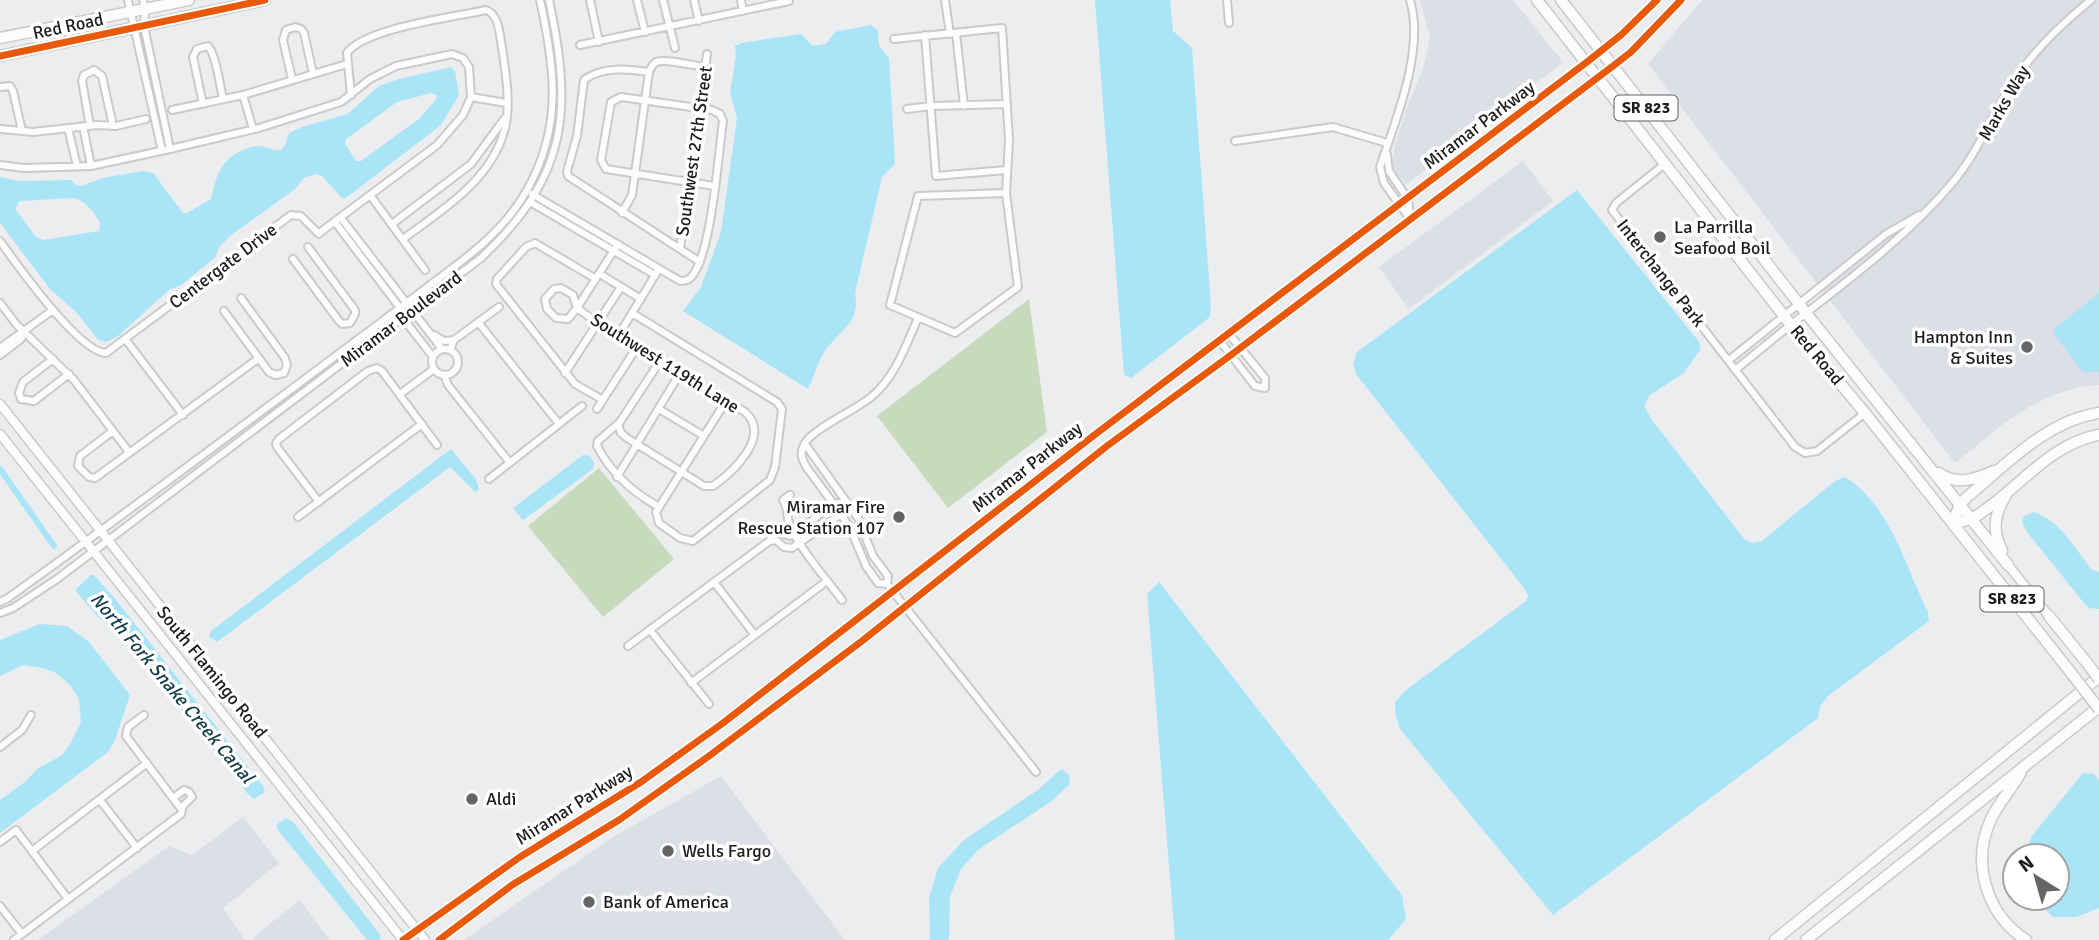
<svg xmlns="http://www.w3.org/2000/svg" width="2099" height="940" font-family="Signika,sans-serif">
<rect width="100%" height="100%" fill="#ecedef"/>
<path fill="#dddfe6" d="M1420 0H1513L1563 62 1406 185 1392 168 1395 144 1406 110 1422 72 1430 38Z
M1702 0H2099V385L2081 387 2055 394 2031 406 2006 422 1955 463 1648 64Z
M1523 161 1553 201 1409 309 1379 267Z
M721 776 845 940H464L613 837Z
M243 817 279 863 223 908 245 940H38L169 846 192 855Z
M300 900 329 940H253L257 934Z"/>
<path fill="#c7dbbc" d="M1029 299 1047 432 948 508 877 416Z
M599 468 674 559 603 617 528 526Z"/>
<path fill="#a9e5f7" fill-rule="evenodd" d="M1095 0H1170L1173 31 1192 48 1211 306 1210 317 1131 378 1124 375Z
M871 25 878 30 879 46 889 58 895 164 882 177 855 293C861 325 837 331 823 354 817 365 813 378 808 389L683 311 701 287 721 232 737 118 730 92 736 56 735 46 741 43 801 34 813 46 826 44 835 32Z
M451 67 455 71 459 95 441 125 346 198H342L322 176 315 174 304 178 295 189 230 236 219 247 215 258 181 285 169 290 117 337 106 342 98 340 77 313 50 289 0 223V177L19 181 71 180 76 185 82 186 103 178 143 171 153 173 183 213H187L211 199C216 177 220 160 243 150 247 148 254 146 259 146 267 147 272 151 281 150L285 145 289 133 302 127 348 114 379 86 399 79ZM431 93 436 95 437 98 420 118 361 161H356L345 144 346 139 397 102ZM74 198C86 201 93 212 100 222L99 231 43 240 36 237 15 209 20 201Z
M1577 190 1700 343V350L1684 373 1650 395 1644 406 1652 420 1745 540 1753 543 1762 541 1835 481 1845 477C1891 506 1905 566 1928 612L1929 621 1828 696 1820 707 1818 718 1553 915 1400 729 1395 712V702L1406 690 1526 601 1528 596 1524 588 1356 374 1353 363 1357 352Z
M2099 293V372H2083L2053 333 2055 328Z
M451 449 476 479 479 490 475 492 450 467 217 642 209 636 211 631Z
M583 455 590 456 594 463 593 469 523 520 513 508Z
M2034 512C2060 521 2074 547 2091 569L2099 572V609L2089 608 2084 603 2027 532 2022 521 2024 516Z
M91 575H94L116 600 263 786 265 792 254 799 247 793 150 670 115 631 97 616 75 590Z
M1159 582 1402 895 1406 919 1388 940H1175L1147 594Z
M40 624 67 626 89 642 130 695 115 740 108 752 0 833V800L26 781 37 769 62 755 70 744 81 722 79 699 70 685 56 673 43 668 23 665 0 676V640Z
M1061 769 1069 775 1070 784 1053 800 978 850 961 869 950 896 949 940H930L929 898 938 868 964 840 1039 789Z
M2083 773 2094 774 2099 780V908L2076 917H2053L2033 898H2057V856H2025L2031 837Z
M286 818 293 822 381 936 379 940H367L278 830 276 825Z"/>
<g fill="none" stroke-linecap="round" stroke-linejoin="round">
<path stroke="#a9e5f7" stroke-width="6" d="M0 469 54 546"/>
<g stroke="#cacacc" stroke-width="10">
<path id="minor" d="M128 0 162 151
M143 0 145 10 144 26 170 149
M590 0 599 42
M637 0 645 32
M663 0 675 48
M694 0 699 21
M741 0 743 11
M945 0 950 34
M1227 0 1229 23
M1410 0C1425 50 1396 119 1380 167L1384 183 1410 219
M956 33 964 106
M925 35 936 176 1006 170
M894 39 1002 28 1009 140 1006 193 1018 287 955 333 890 305 918 196 1006 193
M580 45 789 1
M649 72C629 69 602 66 584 80L577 136 567 171 568 176 700 262
M292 79 283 40 286 30 295 27 301 29 304 33 313 73
M0 87 10 86 13 91 22 131
M243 95 253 129
M351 95 347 53C364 28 455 17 486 10 499 14 500 36 502 48 506 74 512 110 503 135 488 182 441 211 403 239
M471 97 506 103
M203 104 193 57 197 49 208 46C216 54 220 86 223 99
M907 109 931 106 1006 104
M172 110 243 95 347 64
M83 126 91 166
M90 126 82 81 84 75 94 70 102 76 113 126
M68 128 77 166
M0 129 33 132 97 125 116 126 146 119
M1235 141 1333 127 1387 143
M1387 154 1389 171 1408 199 1410 217
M1666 163 1616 203 1612 210 1795 447 1805 453 1817 451 1865 413
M0 165 24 168 91 166 170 149 259 128 341 102 370 79 396 66 452 54 463 58 469 67 471 97 463 115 437 145 322 231
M532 194 680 281C685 281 690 280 693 275 712 248 718 157 723 121L720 114 712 110 621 97 611 102 601 160 606 169 714 186
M370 195 425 270
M530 202 655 275
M622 213 632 195 649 72C651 69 652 64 656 62 664 58 695 66 705 67
M341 218 442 349
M335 222 400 308 409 326 433 357
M392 224 471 164 505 118
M0 241C17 265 79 352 106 353L291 215 301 216 319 234
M680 249 707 54
M293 259 339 321 342 324 350 323 355 314V310L308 247
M600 274 641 299
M596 279 535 243 526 247 497 279 496 284 575 384 603 400
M0 303 17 325 74 380 129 452
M577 308 598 323 745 412C772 436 733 472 713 486H704L627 438 621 433 618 424
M577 308 573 295 561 288 554 289 545 299 547 309 556 318 568 319 577 308 618 244
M224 311 269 372 275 375 284 373 287 365 285 358 241 298
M632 313 777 402 782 409 775 467 770 480 693 541 680 538 659 523 656 512 726 401
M478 322 559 424
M434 335 444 341 454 340
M618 336 657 272
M126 340 183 415
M1220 341 1255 386 1265 388V378L1229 334
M0 348 53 310
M432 362a13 13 0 1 1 26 0a13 13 0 1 1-26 0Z
M450 350 454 340 499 307
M0 355 21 339 25 332
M53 359 23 382 19 393 21 399 34 401 69 374
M1729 360 1886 234 1919 215
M1735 370C1759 351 1782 331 1806 313 1858 273 1911 232 1953 182 1979 151 1992 114 2014 81 2035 49 2062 24 2091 0
M565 373 621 287
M444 375 448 385 510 463
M400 394 434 369
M597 409 637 347
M659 409 704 436
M113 431 80 456 78 466 89 477 95 478 259 358
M805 444 858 518 873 556 888 576 887 584 1036 772
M617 477 680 373
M489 479 582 406
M790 495 783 500C789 509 786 517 790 526 803 553 824 576 842 600
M319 502 277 447 276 443 279 439 368 371 377 368 382 371 437 445
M659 507C632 492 611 473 597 446L598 441 620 422 660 361
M298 517 422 424
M770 541 776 540 784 547 792 548 841 514 847 502
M714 582 754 634
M887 584 878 583 866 566 851 530 841 514 807 468C802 460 799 453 805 443 814 428 856 410 871 397 895 378 906 345 918 318
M0 602 8 598C121 517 233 433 345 349 375 327 404 305 434 282 469 256 505 230 527 190 563 126 555 68 540 0
M0 613 13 608 57 579 481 258C568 176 573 112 549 0
M650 630 709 704
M628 646 768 542 778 532 790 536 795 534 833 504 847 502
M691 683 827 581
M0 747 22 730 31 715
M173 798 184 790 189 792 192 797 181 808
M100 800 137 848
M0 842 16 830 68 899
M32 851 147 763
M0 906 22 934
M14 940 181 814 182 810 126 736 128 727 144 715"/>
</g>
<g stroke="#cacacc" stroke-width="11">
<path id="major" d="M0 404 425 940
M0 434 403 940
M2008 565 2049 616
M403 940 520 857 641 782 723 723 1097 433 1587 62 1621 35 1657 0
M439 940 512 885 619 820 709 756 862 641 1107 446 1231 355 1613 66 1631 52 1681 0"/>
</g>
<g stroke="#cacacc" stroke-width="13">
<path id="highway" d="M1537 0 1791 325 1865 413 2072 674
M1561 0 1806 313 2008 565
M0 38 189 0
M0 56 265 0
M1939 473C1956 486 1976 479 1994 471
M1952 523 1960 505 1967 497C2007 464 2046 421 2099 413
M1952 523C1958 522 1967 521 1973 518 2016 493 2047 444 2099 435
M2002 551C1993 531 1993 517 2005 497
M2049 616 2087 663
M2021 772C2012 789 1999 802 1991 819 1971 862 1986 914 2026 940
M1775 940 2099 677
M1806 940 2099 707"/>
</g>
<use href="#minor" stroke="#fcfcfd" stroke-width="6"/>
<use href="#major" stroke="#fcfcfd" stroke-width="8"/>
<use href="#highway" stroke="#fcfcfd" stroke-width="10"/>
<g stroke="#cacacc" stroke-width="13" stroke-linecap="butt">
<path id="highway-bridge" d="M2087 663 2099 679
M2072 674 2099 709"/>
</g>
<use href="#highway-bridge" stroke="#fcfcfd" stroke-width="10"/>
<g stroke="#fff" stroke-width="11">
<path id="cycleway" d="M0 56 265 0
M403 940 520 857 641 782 723 723 1097 433 1587 62 1621 35 1657 0
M439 940 512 885 619 820 709 756 862 641 1107 446 1231 355 1613 66 1631 52 1681 0"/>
</g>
<use href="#cycleway" stroke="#e8590c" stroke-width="7"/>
</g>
<g fill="#656567" stroke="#fff" stroke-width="2.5">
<circle cx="1660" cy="237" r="7"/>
<circle cx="2027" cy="347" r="7"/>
<circle cx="899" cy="517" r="7"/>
<circle cx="472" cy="799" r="7"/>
<circle cx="668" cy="851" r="7"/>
<circle cx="589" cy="902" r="7"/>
</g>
<g text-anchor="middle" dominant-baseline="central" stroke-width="7" stroke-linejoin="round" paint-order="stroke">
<g fill="#fff" stroke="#606062" stroke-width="2">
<rect x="1614.5" y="95.5" width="63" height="25" rx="5"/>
<rect x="1980.5" y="586.5" width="63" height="25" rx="5"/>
</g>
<g font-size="16" font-weight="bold" fill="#1c1c1e">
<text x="1646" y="108">SR 823</text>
<text x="2012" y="599">SR 823</text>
</g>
<g font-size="18" fill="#1c1c1e" stroke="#fff">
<text transform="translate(68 26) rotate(-12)">Red Road</text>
<text transform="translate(2004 103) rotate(-60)">Marks Way</text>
<text transform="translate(1479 125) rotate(-37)">Miramar Parkway</text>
<text transform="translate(694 151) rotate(-82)">Southwest 27th Street</text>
<text transform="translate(223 266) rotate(-37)">Centergate Drive</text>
<text transform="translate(1661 273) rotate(52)">Interchange Park</text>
<text transform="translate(401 319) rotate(-37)">Miramar Boulevard</text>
<text transform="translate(1817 355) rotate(50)">Red Road</text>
<text transform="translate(665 363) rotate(32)">Southwest 119th Lane</text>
<text transform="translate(1027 467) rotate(-38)">Miramar Parkway</text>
<text transform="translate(212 672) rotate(51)">South Flamingo Road</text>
<text transform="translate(574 805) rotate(-32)">Miramar Parkway</text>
</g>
<g font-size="18" fill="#1c1c1e" stroke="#fff" text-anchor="start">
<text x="1674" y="227">La Parrilla<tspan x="1674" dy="21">Seafood Boil</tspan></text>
<text x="2013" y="337" text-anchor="end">Hampton Inn<tspan x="2013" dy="21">&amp; Suites</tspan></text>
<text x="885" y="507" text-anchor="end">Miramar Fire<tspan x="885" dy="21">Rescue Station 107</tspan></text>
<text x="486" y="799">Aldi</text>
<text x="682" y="851">Wells Fargo</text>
<text x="603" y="902">Bank of America</text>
</g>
<g font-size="19" font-style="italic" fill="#18404b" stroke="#fff">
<text transform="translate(172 688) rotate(50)">North Fork Snake Creek Canal</text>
</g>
</g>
<g transform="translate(2036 877) rotate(323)"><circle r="33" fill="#ffffff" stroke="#a4a4a5" stroke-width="2"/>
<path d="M0-5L12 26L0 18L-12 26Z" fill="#656567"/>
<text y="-10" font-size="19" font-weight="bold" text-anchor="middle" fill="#1c1c1e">N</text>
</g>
</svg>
